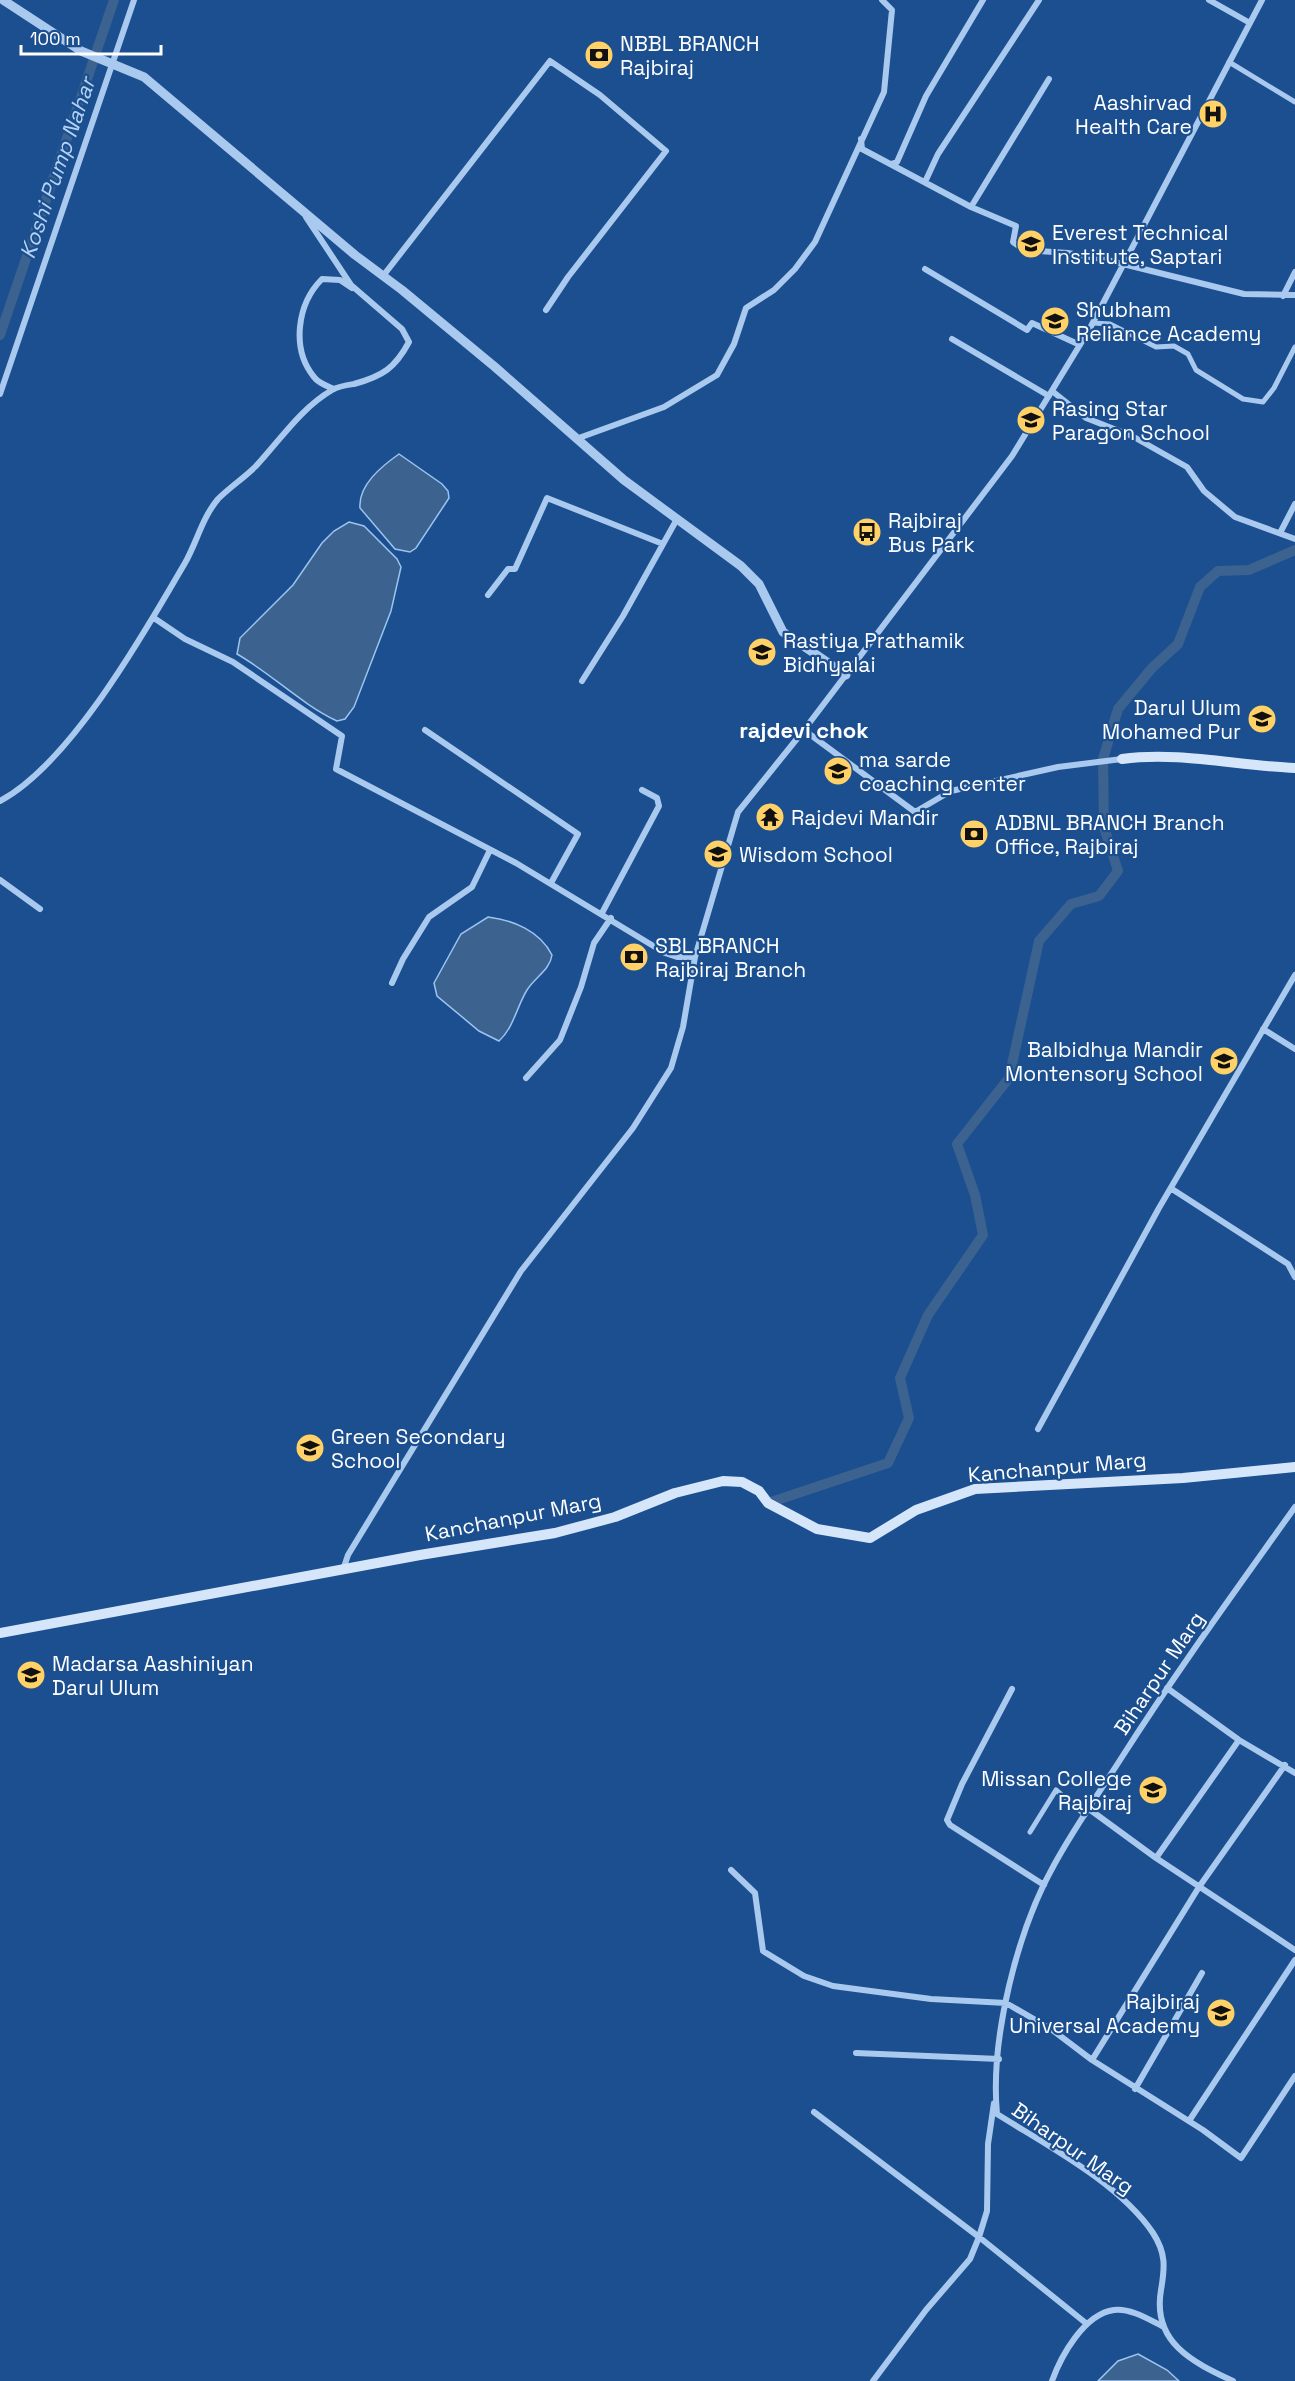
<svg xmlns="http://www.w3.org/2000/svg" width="1295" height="2381" font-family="'Space Grotesk',sans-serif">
<rect width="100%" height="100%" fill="#1b4f8f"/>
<path fill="#3c6290" stroke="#9cc4f0" stroke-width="1.5" d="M399 454 442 484 448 491 449 498 416 548 410 552 395 549 360 508C358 485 382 466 399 454Z
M349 522 364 526 397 559 401 567 391 611 354 707 345 719 337 721C301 704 272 674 237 654L240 638 293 585 322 543 334 531Z
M488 917C513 920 540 931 552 955 550 970 535 977 527 990 517 1006 514 1027 499 1041L479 1031 437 996 434 983 461 934Z
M1138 2354 1167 2370 1179 2381H1098L1118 2361Z"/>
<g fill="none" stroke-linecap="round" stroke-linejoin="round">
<path stroke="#3c6290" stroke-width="10" d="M0 335 114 0
M768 1503 888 1463 909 1418 900 1378 928 1315 983 1235 975 1195 957 1144 1009 1078 1039 941 1071 904 1099 896 1118 871 1104 827 1103 759 1118 709 1152 668 1178 644 1200 587 1218 571 1249 570 1295 550"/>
<path stroke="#a9c9ee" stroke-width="5" d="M1229 62 1295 102
M1093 323 1110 324 1156 347 1174 346 1188 354 1196 370 1243 399 1263 402 1274 388 1295 347
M1030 1832 1056 1790 1085 1815"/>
<path stroke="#a9c9ee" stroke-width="6" d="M1209 0 1250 23
M861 139 862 149 971 207 1016 226 1013 242 1024 250 1068 253 1107 260 1244 294 1295 295
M891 164 897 162 926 96 983 0
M925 182 938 154 1039 0
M971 207 1049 79
M925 269 1027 330 1032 323 1080 345
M383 276 550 61 600 95 666 151 568 277 546 310
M1283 296 1295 272
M952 339 1049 396
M334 389C327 386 318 383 314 377 291 349 297 304 322 279L340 280 352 288
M1052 391 1086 418 1132 436 1187 467 1204 491 1235 517 1295 539
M0 394 134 0
M576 439 664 407 717 375 734 344 746 308 774 290 795 269 815 242 884 92 892 10 882 0
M1280 533 1295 504
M488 595 508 569H515L547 498 663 544
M154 618 185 639 233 662 342 736 336 769 516 863 665 953 677 957H695
M582 681 623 616 677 519
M425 730 578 834 551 883
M804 730 915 812 951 791 1058 767 1122 759
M0 801C70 764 145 632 185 563 197 542 202 518 218 499 230 487 244 478 256 466 281 439 300 409 332 390 339 386 347 385 354 384 383 376 395 368 409 342L402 329 351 285 306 217
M0 880 40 909
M602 913 659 806 657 798 642 790
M392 983 403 959 429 917 472 887 490 850
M1263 1029 1295 1049
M526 1078 560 1040 581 987 594 943 611 918
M1172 1189 1288 1264 1295 1277
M1038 1429 1159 1208 1295 975
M343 1570 348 1555 521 1271 633 1128 671 1068 683 1027 695 957 738 812 804 730 1012 456 1089 330 1262 0
M1167 1688 1239 1740 1295 1773
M1012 1689 962 1784 947 1820 950 1825 1044 1885
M1089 1809 1156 1858 1295 1950
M1156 1858 1239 1740
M731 1870 755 1893 763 1951 804 1976 833 1986 931 1999 1006 2003 1051 2029 1092 2060 1203 2130 1241 2158 1295 2076
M856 2053 999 2059
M1092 2060 1199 1887 1285 1765
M1135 2089 1202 1973
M814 2112 979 2237 987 2211 988 2144 994 2103
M1189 2121 1295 1960
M873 2381 926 2310 970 2259 979 2237 1087 2324
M1052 2381C1061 2356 1084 2314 1114 2310 1130 2308 1148 2319 1162 2326
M1233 2381C1192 2362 1152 2342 1161 2290 1165 2267 1166 2253 1153 2233 1119 2183 1048 2146 997 2114 990 2039 1017 1931 1054 1865 1074 1828 1099 1793 1122 1757 1176 1672 1236 1590 1295 1507"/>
<path stroke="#a9c9ee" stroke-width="9" d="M3 0 81 51 144 77 355 255 402 290 495 367 624 480 741 566 759 584 783 632 846 675"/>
<path stroke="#d6e6fa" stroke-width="10" d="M1122 759C1179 751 1238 766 1295 768
M0 1633 420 1555 555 1533 615 1517 675 1493 723 1481 742 1482 759 1491 768 1503 817 1529 870 1538 916 1510 975 1489 1183 1478 1295 1467"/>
</g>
<defs>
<g id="bank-disc" transform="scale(1.5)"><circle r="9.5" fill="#ffd166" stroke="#1b4f8f"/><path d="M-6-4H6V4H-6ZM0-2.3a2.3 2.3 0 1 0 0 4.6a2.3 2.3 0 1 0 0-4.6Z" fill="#111"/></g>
<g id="hospital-disc" transform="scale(1.5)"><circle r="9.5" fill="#ffd166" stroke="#1b4f8f"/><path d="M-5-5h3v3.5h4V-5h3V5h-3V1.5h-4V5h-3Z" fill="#111"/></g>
<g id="school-disc" transform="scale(1.5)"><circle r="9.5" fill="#ffd166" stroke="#1b4f8f"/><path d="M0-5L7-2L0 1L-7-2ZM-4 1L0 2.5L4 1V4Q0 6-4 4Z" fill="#111"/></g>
<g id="bus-disc" transform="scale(1.5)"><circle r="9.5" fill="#ffd166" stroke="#1b4f8f"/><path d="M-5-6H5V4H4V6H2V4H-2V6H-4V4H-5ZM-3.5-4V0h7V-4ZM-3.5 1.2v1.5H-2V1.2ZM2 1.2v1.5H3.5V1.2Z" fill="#111"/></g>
<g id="temple-disc" transform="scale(1.5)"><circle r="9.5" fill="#ffd166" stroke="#1b4f8f"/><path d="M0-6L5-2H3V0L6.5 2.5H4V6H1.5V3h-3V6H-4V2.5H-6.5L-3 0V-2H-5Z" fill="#111"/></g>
</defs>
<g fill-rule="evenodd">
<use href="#bank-disc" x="599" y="55"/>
<use href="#hospital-disc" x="1213" y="114"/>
<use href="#school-disc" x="1031" y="244"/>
<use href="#school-disc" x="1055" y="321"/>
<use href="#school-disc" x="1031" y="420"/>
<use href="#bus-disc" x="867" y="532"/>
<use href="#school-disc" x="762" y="652"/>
<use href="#school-disc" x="1262" y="719"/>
<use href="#school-disc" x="838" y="771"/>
<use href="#temple-disc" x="770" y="817"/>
<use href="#bank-disc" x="974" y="834"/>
<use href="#school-disc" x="718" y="854"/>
<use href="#bank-disc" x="634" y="957"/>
<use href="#school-disc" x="1224" y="1061"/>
<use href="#school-disc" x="310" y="1448"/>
<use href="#school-disc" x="31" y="1675"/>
<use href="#school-disc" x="1153" y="1790"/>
<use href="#school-disc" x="1221" y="2013"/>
</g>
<g text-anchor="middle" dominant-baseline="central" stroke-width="4.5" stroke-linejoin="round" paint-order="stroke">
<g font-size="21" fill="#fff" stroke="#1b4f8f" text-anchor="start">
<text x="620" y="43">NBBL BRANCH<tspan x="620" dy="24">Rajbiraj</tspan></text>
<text x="1192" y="102" text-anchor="end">Aashirvad<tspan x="1192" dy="24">Health Care</tspan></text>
<text x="1052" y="232">Everest Technical<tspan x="1052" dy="24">Institute, Saptari</tspan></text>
<text x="1076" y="309">Shubham<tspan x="1076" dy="24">Reliance Academy</tspan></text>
<text x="1052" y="408">Rasing Star<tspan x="1052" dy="24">Paragon School</tspan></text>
<text x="888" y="520">Rajbiraj<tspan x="888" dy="24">Bus Park</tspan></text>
<text x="783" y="640">Rastiya Prathamik<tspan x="783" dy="24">Bidhyalai</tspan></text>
<text x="1241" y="707" text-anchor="end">Darul Ulum<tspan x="1241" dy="24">Mohamed Pur</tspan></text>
<text x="859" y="759">ma sarde<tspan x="859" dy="24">coaching center</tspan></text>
<text x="791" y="817">Rajdevi Mandir</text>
<text x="995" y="822">ADBNL BRANCH Branch<tspan x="995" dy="24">Office, Rajbiraj</tspan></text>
<text x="739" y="854">Wisdom School</text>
<text x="655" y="945">SBL BRANCH<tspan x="655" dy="24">Rajbiraj Branch</tspan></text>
<text x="1203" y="1049" text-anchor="end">Balbidhya Mandir<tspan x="1203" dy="24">Montensory School</tspan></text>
<text x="331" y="1436">Green Secondary<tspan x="331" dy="24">School</tspan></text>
<text x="52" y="1663">Madarsa Aashiniyan<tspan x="52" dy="24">Darul Ulum</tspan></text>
<text x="1132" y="1778" text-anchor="end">Missan College<tspan x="1132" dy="24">Rajbiraj</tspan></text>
<text x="1200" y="2001" text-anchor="end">Rajbiraj<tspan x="1200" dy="24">Universal Academy</tspan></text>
</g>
<g font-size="21" fill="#fff" stroke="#1b4f8f">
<text transform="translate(1057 1467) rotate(-5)">Kanchanpur Marg</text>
<text transform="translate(513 1517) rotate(-11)">Kanchanpur Marg</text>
<text transform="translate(1159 1673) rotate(-56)">Biharpur Marg</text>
<text transform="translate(1073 2148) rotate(35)">Biharpur Marg</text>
</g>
<g font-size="22" font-style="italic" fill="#b5d3f5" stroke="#1b4f8f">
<text transform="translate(57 168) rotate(-71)">Koshi Pump Nahar</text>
</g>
<g font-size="22" font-weight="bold" fill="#fff" stroke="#1b4f8f">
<text x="804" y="730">rajdevi chok</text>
</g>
</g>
<path d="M21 45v9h140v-9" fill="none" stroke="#ffffff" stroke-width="3"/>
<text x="30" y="45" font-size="18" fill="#ffffff" stroke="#1b4f8f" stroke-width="4.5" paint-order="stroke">100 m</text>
</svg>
